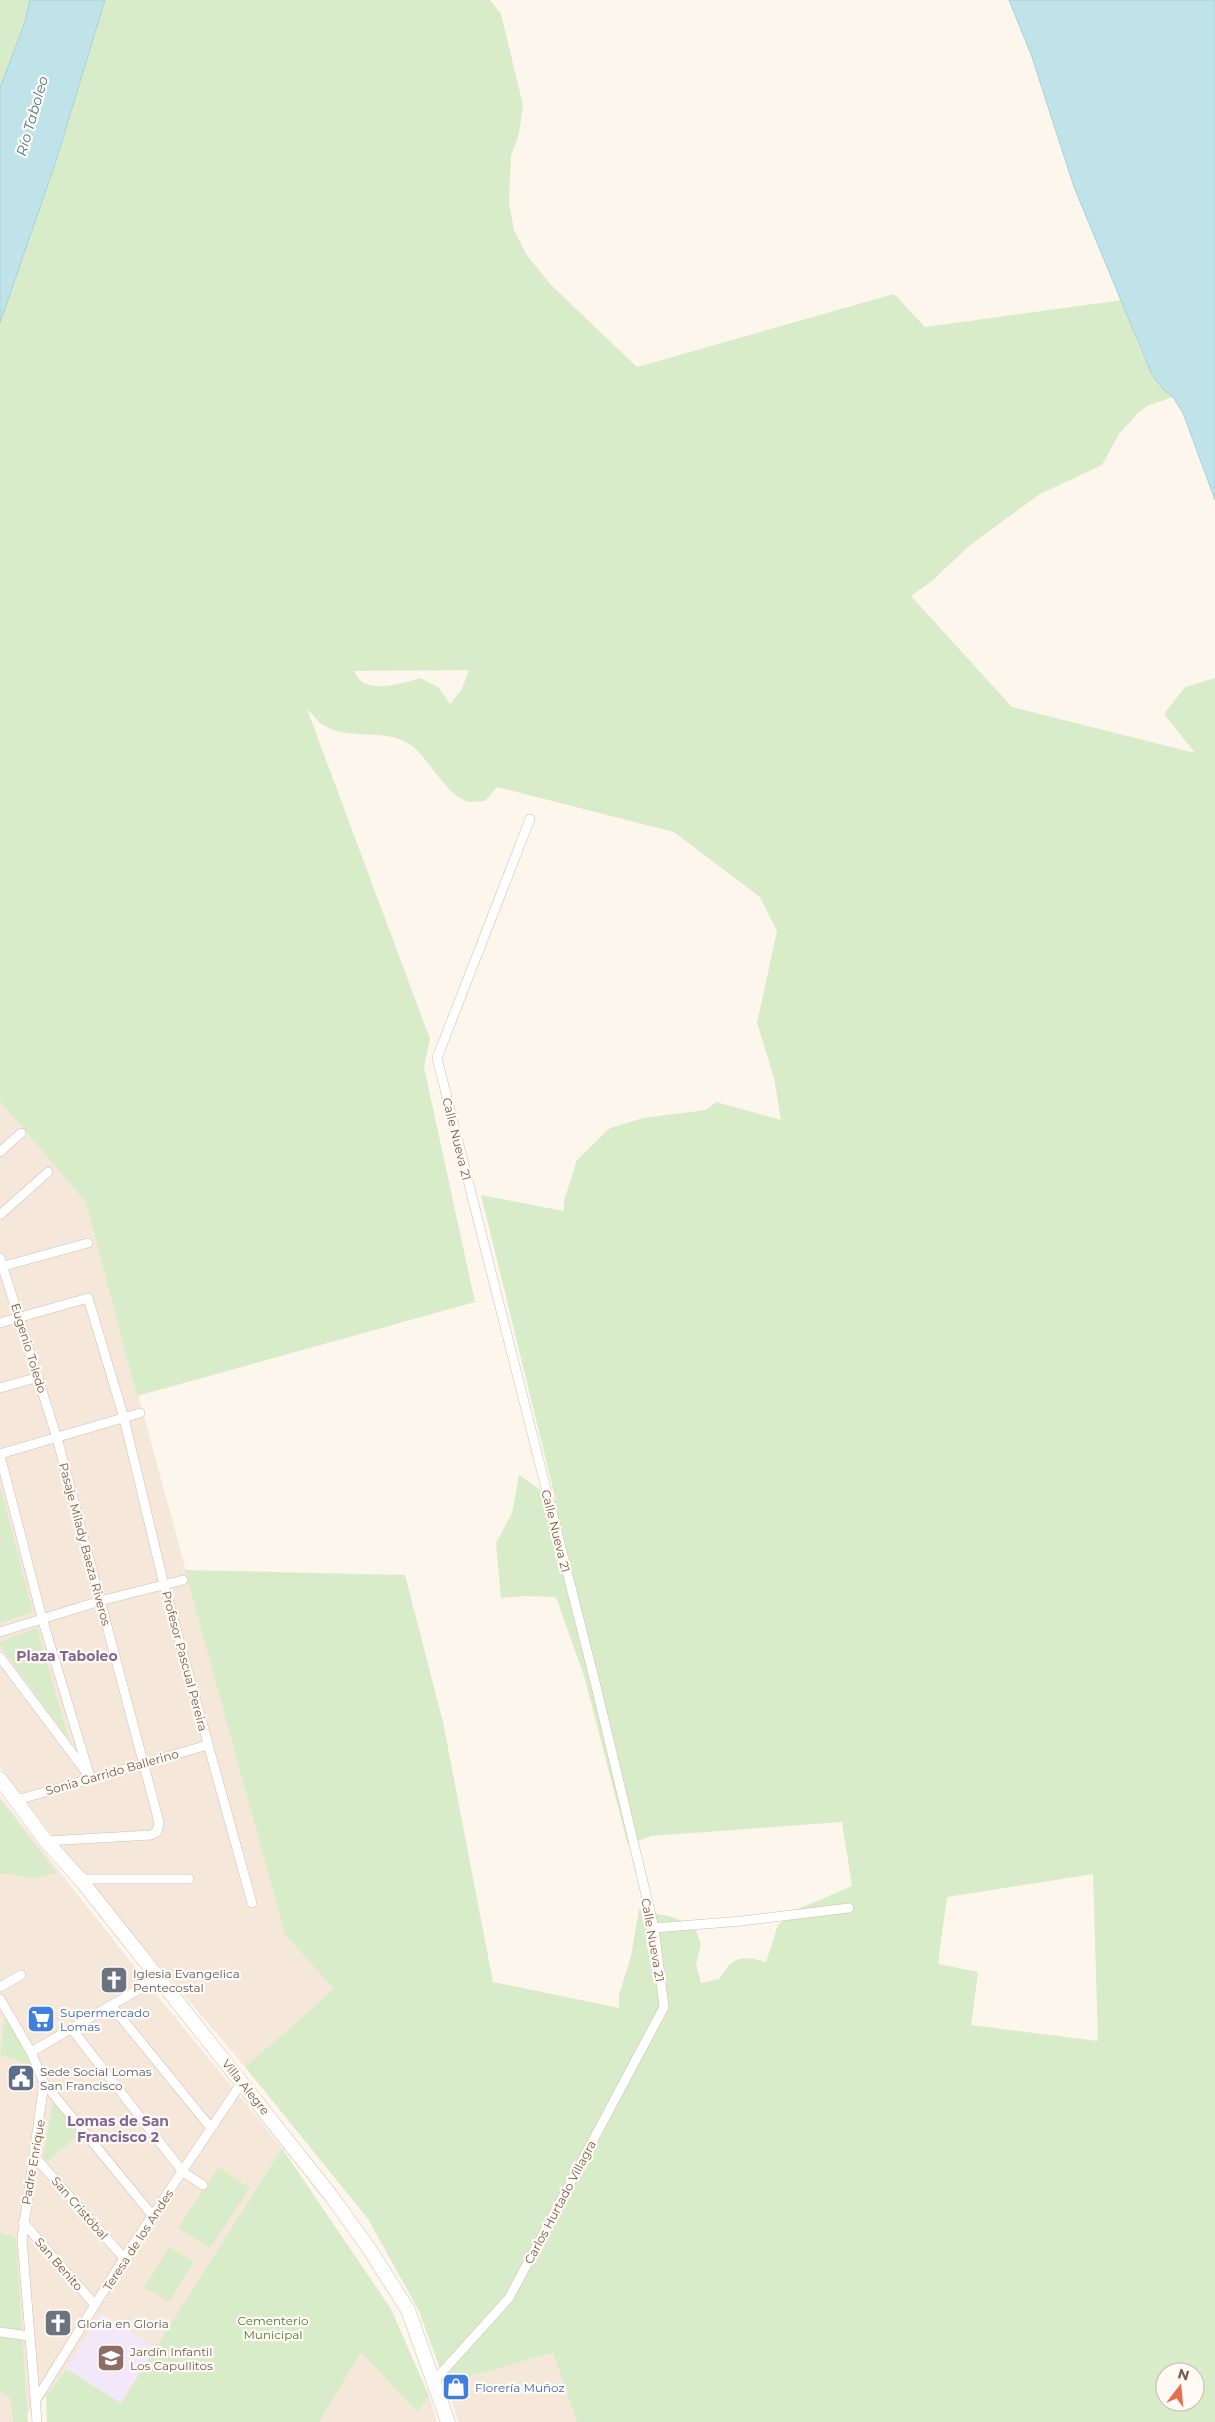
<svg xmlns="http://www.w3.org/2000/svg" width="1215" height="2422" font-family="Montserrat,sans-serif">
<rect width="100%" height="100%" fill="#fdf6ec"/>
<path fill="#f5e8da" d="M0 1101 86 1203 285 1935 334 1989 245 2067 79 1871 0 1767Z
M0 1796 160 1999 282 2148 121 2404 66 2369 46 2396 18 2422H0Z
M361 2351 417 2412 429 2396 437 2422H319Z
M553 2353 577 2422H459L445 2383Z"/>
<path fill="#f3e8fa" d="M101 2313 156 2348 121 2404 66 2369Z"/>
<path fill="#d8ecc9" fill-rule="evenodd" d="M0 0H30L25 22 0 88Z
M105 0H490L501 14 523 105 519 134 511 156 509 203 514 230 526 254 551 285 637 367 894 294 925 327 1123 300C1134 333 1145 375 1173 397L1147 406 1139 412 1119 434 1102 465 1040 494 969 546 932 581 911 596 1012 707 1195 753 1164 714 1185 687 1215 678V2422H577L553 2353 445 2383 419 2311 368 2219 245 2067 334 1989 285 1935 185 1570 405 1575 443 1722 493 1982 619 2008V1995L631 1956 639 1909 675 1918 694 1926 701 1944 696 1964 701 1983 719 1979C733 1956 741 1955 766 1962L778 1925 791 1912 852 1886 842 1822 651 1836 628 1845 584 1676 556 1597 525 1596 501 1598 496 1543 512 1513 519 1475 556 1501 481 1195 564 1211V1201L577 1160 610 1128 643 1118 706 1110 716 1102 781 1120 774 1078 757 1023 777 931 760 897 674 832 497 787 485 801C479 801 471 803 466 801 445 793 429 759 412 746 387 726 348 743 320 723 316 719 312 713 307 709L430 1039 424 1067 475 1302 137 1396 86 1203 0 1101V323L55 164ZM469 670 462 689 450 704 438 687 420 678C404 683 376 692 361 681 358 679 356 674 354 671ZM1093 1874 1098 2041 971 2025 978 1972 938 1964 947 1897ZM1165 2372H1195V2402H1165Z
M0 1486 33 1612 0 1623Z
M37 1628 69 1740 0 1646V1642Z
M0 1799 57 1873 34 1878 0 1873Z
M5 2016 9 2017 31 2065 0 2055Z
M53 2102 80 2134 47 2162 43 2157Z
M282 2148 391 2309 429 2396 417 2412 361 2352 319 2422H47L46 2396 66 2369 121 2403Z
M218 2167 250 2188 210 2248 178 2228Z
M0 2232 16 2238 28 2422H13L11 2399 0 2392Z
M169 2247 194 2262 169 2302 144 2287Z"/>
<path fill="#bfe3e8" stroke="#a5d3da" d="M30 0H105L55 164 0 323V88L25 22Z
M1009 0H1215V500L1183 413 1173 397 1163 389 1151 373 1074 187 1032 57Z"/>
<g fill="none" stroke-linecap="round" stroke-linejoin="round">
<g stroke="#d1beb0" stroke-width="10">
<path id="street" d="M0 1152 21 1133
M0 1215 48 1172
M0 1258 57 1438 159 1822 157 1832 151 1835 46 1841
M4 1266 88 1243
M0 1323 88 1298 124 1418 164 1585 252 1903
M0 1388 39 1377
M0 1454 140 1413
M0 1455 42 1618 90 1777
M0 1632 100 1601 183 1580
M0 1657 87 1773
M17 1800 208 1745
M80 1879H189
M654 1928 742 1921 849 1908
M0 1987 21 1975
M0 1999 31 2052 44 2083 22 2239 37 2422
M111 2005 211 2128
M71 2028 183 2172 203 2185
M31 2052 158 1978
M44 2083 153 2216
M35 2157 124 2258
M23 2222 95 2305
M0 2332 29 2336
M434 2381 509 2298 664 2007 654 1928 596 1686 437 1058 530 819
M36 2400 124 2258 242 2082"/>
</g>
<g stroke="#d6c0b0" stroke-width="15">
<path id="secondary" d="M0 1779 46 1841 80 1879 332 2197 370 2250 408 2310 448 2422"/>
</g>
<use href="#street" stroke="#fff" stroke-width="9"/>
<use href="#secondary" stroke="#fff" stroke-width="14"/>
</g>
<defs>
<g id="church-square" transform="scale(1.4375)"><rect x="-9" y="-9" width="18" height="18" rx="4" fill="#6b7280" stroke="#fffaf3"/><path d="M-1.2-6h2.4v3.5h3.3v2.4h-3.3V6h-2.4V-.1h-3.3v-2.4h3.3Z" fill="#fff"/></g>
<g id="supermarket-square" transform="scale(1.4375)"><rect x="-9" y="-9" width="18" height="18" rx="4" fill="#3f7fe0" stroke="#fffaf3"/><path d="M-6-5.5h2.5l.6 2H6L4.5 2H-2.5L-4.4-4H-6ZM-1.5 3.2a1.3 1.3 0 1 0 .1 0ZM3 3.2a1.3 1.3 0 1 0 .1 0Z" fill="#fff"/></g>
<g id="civic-square" transform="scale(1.4375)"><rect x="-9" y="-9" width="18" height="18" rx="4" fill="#5c6f8a" stroke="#fffaf3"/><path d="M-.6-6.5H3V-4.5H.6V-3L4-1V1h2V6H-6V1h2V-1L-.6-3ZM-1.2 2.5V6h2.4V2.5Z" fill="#fff"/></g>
<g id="school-square" transform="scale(1.4375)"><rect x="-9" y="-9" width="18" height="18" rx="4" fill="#8d6e63" stroke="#fffaf3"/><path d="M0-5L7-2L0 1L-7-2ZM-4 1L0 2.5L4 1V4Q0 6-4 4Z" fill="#fff"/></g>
<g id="shop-square" transform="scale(1.4375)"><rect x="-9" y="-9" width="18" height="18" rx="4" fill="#3f7fe0" stroke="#fffaf3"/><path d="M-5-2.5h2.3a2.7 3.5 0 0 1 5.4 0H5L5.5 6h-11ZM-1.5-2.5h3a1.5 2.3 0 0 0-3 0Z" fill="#fff"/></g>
</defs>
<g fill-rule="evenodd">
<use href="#church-square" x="114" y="1980"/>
<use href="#supermarket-square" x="41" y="2019"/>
<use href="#civic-square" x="21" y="2078"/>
<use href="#church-square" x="58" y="2323"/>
<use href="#school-square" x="111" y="2358"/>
<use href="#shop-square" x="456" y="2387"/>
</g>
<g text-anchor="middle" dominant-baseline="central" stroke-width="4.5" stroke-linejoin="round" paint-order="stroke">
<g font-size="12" fill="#7a5c4d" stroke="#fffaf3">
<text transform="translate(457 1139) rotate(76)">Calle Nueva 21</text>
<text transform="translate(29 1348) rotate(73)">Eugenio Toledo</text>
<text transform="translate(556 1531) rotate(76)">Calle Nueva 21</text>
<text transform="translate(85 1544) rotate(75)">Pasaje Milady Baeza Riveros</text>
<text transform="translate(185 1661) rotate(75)">Profesor Pascual Pereira</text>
<text transform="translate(112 1772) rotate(-16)">Sonia Garrido Ballerino</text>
<text transform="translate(653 1940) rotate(80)">Calle Nueva 21</text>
<text transform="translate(246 2087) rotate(51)">Villa Alegre</text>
<text transform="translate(33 2162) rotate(-80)">Padre Enrique</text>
<text transform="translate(560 2202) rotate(-62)">Carlos Hurtado Villagra</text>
<text transform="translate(80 2208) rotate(49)">San Cristóbal</text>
<text transform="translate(138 2240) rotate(-57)">Teresa de los Andes</text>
<text transform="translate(59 2264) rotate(49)">San Benito</text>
</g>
<g font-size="12" fill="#5b616d" stroke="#fffaf3" text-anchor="start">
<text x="133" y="1973">Iglesia Evangelica<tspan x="133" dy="14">Pentecostal</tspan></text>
<text x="77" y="2323">Gloria en Gloria</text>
</g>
<g font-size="12" fill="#366cbe" stroke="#fffaf3" text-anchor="start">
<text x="60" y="2012">Supermercado<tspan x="60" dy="14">Lomas</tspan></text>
<text x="475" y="2387">Florería Muñoz</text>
</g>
<g font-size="12" fill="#4e5e75" stroke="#fffaf3" text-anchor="start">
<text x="40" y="2071">Sede Social Lomas<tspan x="40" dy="14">San Francisco</tspan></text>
</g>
<g font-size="12" fill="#537a41" stroke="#fffaf3">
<text x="273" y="2320">Cementerio<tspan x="273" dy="14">Municipal</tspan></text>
</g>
<g font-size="12" fill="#785e54" stroke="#fffaf3" text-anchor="start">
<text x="130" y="2351">Jardín Infantil<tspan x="130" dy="14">Los Capullitos</tspan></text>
</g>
<g font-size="14" font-style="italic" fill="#437c86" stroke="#fffaf3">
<text transform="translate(32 116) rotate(-74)">Río Taboleo</text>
</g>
<g font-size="14" font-weight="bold" fill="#846695" stroke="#fffaf3">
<text x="67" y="1656">Plaza Taboleo</text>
<text x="118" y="2121">Lomas de San<tspan x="118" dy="16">Francisco 2</tspan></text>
</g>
</g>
<g transform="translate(1180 2387) rotate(16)"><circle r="24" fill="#fffaf3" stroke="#cabbb1"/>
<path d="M0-4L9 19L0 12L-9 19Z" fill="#e76f51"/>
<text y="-8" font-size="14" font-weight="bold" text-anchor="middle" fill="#7a5c4d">N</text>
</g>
</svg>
